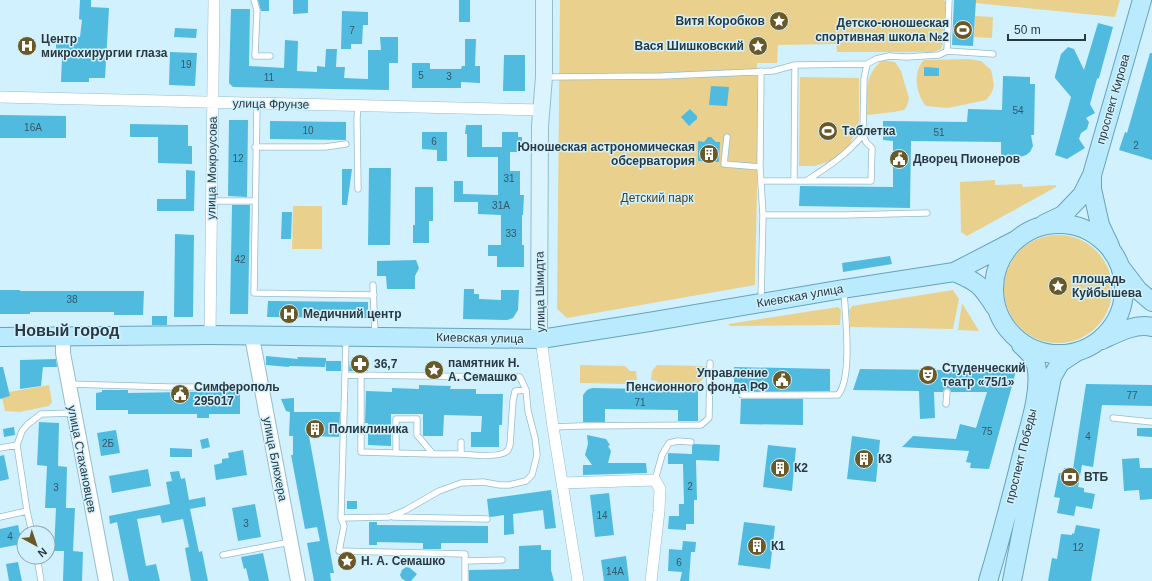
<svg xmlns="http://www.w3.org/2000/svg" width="1152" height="581" font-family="Helvetica,sans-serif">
<rect width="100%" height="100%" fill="#d2f1fe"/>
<path fill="#e9d18d" d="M560 0H944L946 3 943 43 941 49 933 52H837L836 44 778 45 777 63H757V189L755 285 567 318 557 309Z
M976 0H1120L1115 17 975 3Z
M975 16 993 17 992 38 974 37Z
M969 59 981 61 991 70 992 74 994 86 991 94 986 100 948 108 926 106C916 94 912 72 924 60Z
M883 60 895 62 901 71 909 98 907 106 904 110 894 112 867 115C868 92 863 75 883 60Z
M800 77 859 78V121L850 145 833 160 815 166H799Z
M995 180V185L1022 184 1023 187 1056 185V187L967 236 961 232 960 182Z
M293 206H322V249H292Z
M1004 289a54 54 0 1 1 108 0a54 54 0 1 1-108 0Z
M953 290 959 299 953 329 850 327 849 311 852 306Z
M962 303 979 331 958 330Z
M838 307 841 310 840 325 730 326 728 324Z
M580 365 625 366 630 371H636L637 380H626V384L580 383Z
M657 365 706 366V375L698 384H657V381L651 380 652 371Z
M49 385 52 402 49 406 20 412 5 411 2 398 10 396 9 392Z"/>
<path fill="#50badf" d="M80 0H91V7L109 8 105 78H89V82H61L62 58H56V37H80L82 20 79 19Z
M258 0H269V11H261Z
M293 0H308V13L293 14Z
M459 0H470V22H459Z
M954 0H976L973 46 952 45Z
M231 9H250L249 66 284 68 285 40 298 41 297 71 317 72V66L325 67 326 49H337L336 67H345L344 78 368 79V50H381L380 37H398V63H389V90L233 87 229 83Z
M342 11 368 12V25H363L362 44H351V49H341Z
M1098 23 1113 27 1099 78 1097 79 1090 104 1095 113 1086 118 1089 122 1087 129 1081 133 1079 139 1085 148 1067 159 1055 155 1071 97 1055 78V76L1061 54 1068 47 1074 49 1084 70Z
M175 28 197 29 196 38 174 37Z
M465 39H476L475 66H480V83L461 82V88H412V63H430V69H461L462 66H465Z
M170 52 197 53 195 86 169 85Z
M1150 53H1152V160L1119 150 1125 132 1127 133Z
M504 55H525V91H503Z
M924 67 939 68V76H924Z
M1003 76 1030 77V84H1035L1034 135H1031L1033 146 1030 152 1026 155 1020 157 1013 155V159H1001V142L911 141 910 208 799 206 800 186 893 187V141L883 140V121L967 122 968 109 1002 110Z
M711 86 729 87 727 106 709 105Z
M690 109 697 116V119L689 126 681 117Z
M0 115 66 116V138H0Z
M229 120H248L247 197 228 196Z
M270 121 346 122V140L270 139Z
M130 124 188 125V146H192V164L158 163V137H130Z
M466 125H482V147H502V132H518V137H522V149H518V152H510V171H520V195H524L523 215H522V245H524V267H497V256H488V245H501V215L478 214V202H454V181H463V194L498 195V157H467V134H465Z
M422 132H447V161H437V150L422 149Z
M708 137H711L716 142H720L719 162 698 161V141L704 142Z
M369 168H391L390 245H368Z
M342 169H352L347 205H342Z
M186 170 195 171 194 211H157V199H186Z
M415 187H433V221H429V243H413V225H415Z
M232 205H250L248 314H230Z
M282 212H292L291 239H281Z
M175 234 194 235 193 317H174Z
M890 256 892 264 843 272 842 263Z
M416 260 419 268 415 276V289H387L386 276H377V261Z
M464 289H474V294H479V299L501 300V290H519L518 310 513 318 507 320 463 319Z
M0 290H20V291H144L143 315H114V312H30V314H0Z
M268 301 368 302V318L267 317Z
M152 316H167V325H152Z
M266 356 298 359 297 357 326 358V361H341V371H326V361L325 367 289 366V367L266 365Z
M56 359 57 367H43L41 386 20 389V360Z
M350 361H368V371H349Z
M0 367H3L10 396 0 399Z
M734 367 830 369V391L734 392Z
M860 369 944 370 948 374 950 373 952 370 1016 371 989 469 970 468 971 463 966 462 969 451 902 447 913 436 956 439 960 424 976 428 987 392H951L950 389 947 388 944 389 943 392H934L935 418 920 419 919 391 853 390Z
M1086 384 1152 385V406L1102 405 1093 467 1082 465 1078 487 1084 488V492L1095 494 1092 509 1076 506 1074 516 1057 513 1060 498 1054 497 1059 473H1063L1064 468 1073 469Z
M419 385 451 386 450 389H476V394H503L502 425H499V447H471V432H481L482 416 444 415 443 436H423V414H391V446L368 445V423H365L366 391 392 392V388L419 389Z
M592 388 698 390V421H678V410L605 409V422H583V395L587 390Z
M102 390H128V393L240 391V414H209V418H197V414H128V410H96V393L102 392Z
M294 398V412H340L339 437 309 436 334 573H330L331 581H314L307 543 320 541 317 527 305 529 291 455H293V436H289L290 412 286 411 281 399Z
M741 399H803V425L740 424Z
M39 422 59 423 58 466 67 467 66 508H75L73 551 83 552 82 581H63L64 551H54L56 508H45L47 466 37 465Z
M14 427 15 435 4 437 3 429Z
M1137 428H1152V437L1137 436Z
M116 430 120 453 101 456 97 433Z
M587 435 606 439 610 445 608 446 611 451 608 463H646L647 473 583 475V465H592L585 455 588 444Z
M852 436 880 440 876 482 847 479Z
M208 438 210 447 202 449 200 440Z
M694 444 720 445 719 461 696 460 697 500H694V524H686V530L668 529 669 516H679V504H684L683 464H668V453L692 454V446Z
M768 445 796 448 792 491 763 487Z
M170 448 192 449V457H170Z
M243 450 247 475 216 480 214 465 222 463V459L229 458 228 453Z
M4 455 9 479 0 481V456Z
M1139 458 1140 468H1152V499L1140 500 1139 490 1124 491 1122 459Z
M148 469 151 486 112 493 109 476Z
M179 471 181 479 185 478 189 500 205 497 206 506 190 509 199 552 202 551 208 581H191L185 548 189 547 183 519 162 523 160 515 137 519 146 566 156 564 160 581H129L117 522 110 524 109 516 170 504 166 482 172 481 170 472Z
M551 490 556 528 545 529 543 510 513 514 514 534 504 535V515L491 517 489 516 487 499Z
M609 493 614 535 595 537 590 495Z
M347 501H357V509H347Z
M255 504 261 537 238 541 232 508Z
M369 522H377V525L488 526V543H441V549H423V543L377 542V545H369Z
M744 522 775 526 770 569 738 565Z
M18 525 22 544 0 548V529Z
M1076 525 1100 529 1091 581H1048L1052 558 1057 559 1061 534 1072 535V533L1074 534Z
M683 541 696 542 695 552H691L689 581H680L682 572 668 571 669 549 682 550Z
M541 545V550H551V570L554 581H469V570L519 569V546Z
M263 553 269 581H249L246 568 244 569 241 557Z
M626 556 629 581H604L601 560Z
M18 562 22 581H9L6 564Z
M406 567 410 568 417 574 411 581H406L402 579 400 575 402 570Z"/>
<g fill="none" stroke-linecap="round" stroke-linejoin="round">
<g stroke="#96bccc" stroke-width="7">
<path id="service" d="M254 0 257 10 255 56H270
M947 51 949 0
M546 77 662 76 773 71 795 65 867 64 876 59 889 56 907 57 939 55 947 51 993 54
M257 104 254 293 374 295
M358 105 357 119 358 189
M727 137 724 164 760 167
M255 147H325L346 144
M761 181H871L872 148 866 142 863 135 864 79 867 64
M794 181 795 65
M806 181C829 166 845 156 863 135
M212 201H255
M763 215H845L927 213
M373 285 375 336
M761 301 763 215 760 167 761 71
M346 340 341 518 344 526 339 551 465 554V581
M948 370V365
M361 375V452L396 453V419H417V435L433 454H461
M69 384 169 387H261
M742 395H838C853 377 845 314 844 291
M946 404 947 392
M1113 418 1152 422
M553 427 579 426 701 425 709 418 710 363
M461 442V454C471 455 501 458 507 451 509 450 509 447 510 445L513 401 515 391 526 390
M0 448 17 445
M396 453 433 454
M655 480 662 455 669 443 678 441 691 442
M0 517 27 511
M393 517 487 519
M341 518 389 517 406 510 439 491 461 483 483 482 500 485H509L526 481 532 475 537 455 535 438 528 411 526 390 520 377 345 375
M32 533 27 511 17 445 22 431 27 425 41 414 73 413
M223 555 290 542
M37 557 41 581
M465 561 502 560"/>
</g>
<g stroke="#96bccc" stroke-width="12">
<path id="minor" d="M0 97 541 110
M210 335 214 0
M541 339 553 427 578 581
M562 483 655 480 660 489 659 511 651 581"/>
</g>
<g stroke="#96bccc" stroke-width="16">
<path id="tertiary" d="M63 337V353L106 581
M252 337 298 581"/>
</g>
<g stroke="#96bccc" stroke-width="18">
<path id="secondary" d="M541 339 539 327 540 126 544 77V0"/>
</g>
<g stroke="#68a3ba" stroke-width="20">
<path id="primary" d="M1092 175V189L1100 225 1110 246
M1044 224 1063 215 1082 195 1092 175 1142 0
M994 289a65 65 0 1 1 130 0a65 65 0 1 1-130 0Z
M1122 269 1138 290 1152 302
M954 272C978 282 981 285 995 307
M0 337 210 335 541 339 649 322 843 289 954 272 1016 240
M1102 340C1117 333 1135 323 1152 327
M988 581C1001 538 1012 495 1023 451 1029 426 1040 396 1037 370 1036 359 1029 352 1021 345
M1012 581 1052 377 1060 363 1075 353"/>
</g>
<use href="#service" stroke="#fff" stroke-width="5.5"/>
<use href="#minor" stroke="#fff" stroke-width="11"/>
<use href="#tertiary" stroke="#fff" stroke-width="14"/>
<use href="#secondary" stroke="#dcf4fe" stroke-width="16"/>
<use href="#primary" stroke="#b9eafd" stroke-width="18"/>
</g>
<defs>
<g id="sight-disc" transform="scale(1)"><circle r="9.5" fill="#6a5826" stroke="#d2f1fe"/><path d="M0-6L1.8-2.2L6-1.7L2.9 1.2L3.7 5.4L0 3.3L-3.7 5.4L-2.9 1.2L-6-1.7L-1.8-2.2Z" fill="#fff"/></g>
<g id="stadium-disc" transform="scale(1)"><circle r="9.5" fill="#6a5826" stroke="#d2f1fe"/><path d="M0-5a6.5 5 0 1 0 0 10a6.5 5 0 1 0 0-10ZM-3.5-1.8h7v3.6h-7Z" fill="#fff"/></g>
<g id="hospital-disc" transform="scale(1)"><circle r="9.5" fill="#6a5826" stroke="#d2f1fe"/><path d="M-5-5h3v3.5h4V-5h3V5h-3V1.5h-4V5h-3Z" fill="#fff"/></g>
<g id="building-disc" transform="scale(1)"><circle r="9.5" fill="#6a5826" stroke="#d2f1fe"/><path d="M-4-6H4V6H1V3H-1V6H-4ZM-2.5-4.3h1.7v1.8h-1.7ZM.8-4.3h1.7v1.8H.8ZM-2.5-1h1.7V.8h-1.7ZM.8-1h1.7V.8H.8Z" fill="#fff"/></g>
<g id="civic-disc" transform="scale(1)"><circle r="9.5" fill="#6a5826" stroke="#d2f1fe"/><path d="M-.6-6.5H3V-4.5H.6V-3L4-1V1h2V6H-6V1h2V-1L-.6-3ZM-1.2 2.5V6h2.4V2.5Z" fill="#fff"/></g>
<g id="pharmacy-disc" transform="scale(1)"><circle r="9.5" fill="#6a5826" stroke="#d2f1fe"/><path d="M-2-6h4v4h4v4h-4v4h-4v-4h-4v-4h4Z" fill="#fff"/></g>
<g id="theatre-disc" transform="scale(1)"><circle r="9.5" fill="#6a5826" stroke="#d2f1fe"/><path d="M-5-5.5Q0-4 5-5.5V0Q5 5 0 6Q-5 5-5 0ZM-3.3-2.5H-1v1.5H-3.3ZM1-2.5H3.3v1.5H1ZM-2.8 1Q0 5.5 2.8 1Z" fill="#fff"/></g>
<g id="bank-disc" transform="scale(1)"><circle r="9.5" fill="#6a5826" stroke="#d2f1fe"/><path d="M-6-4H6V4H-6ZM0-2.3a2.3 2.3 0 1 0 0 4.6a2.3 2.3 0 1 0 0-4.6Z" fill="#fff"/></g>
</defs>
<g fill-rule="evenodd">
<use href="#sight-disc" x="779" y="21"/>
<use href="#stadium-disc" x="963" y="30"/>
<use href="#hospital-disc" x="27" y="46"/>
<use href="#sight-disc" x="758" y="46"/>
<use href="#stadium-disc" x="828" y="131"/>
<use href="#building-disc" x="709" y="154"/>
<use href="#civic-disc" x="899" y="159"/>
<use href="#sight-disc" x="1058" y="286"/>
<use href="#hospital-disc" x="289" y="314"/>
<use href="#pharmacy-disc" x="360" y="364"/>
<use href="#sight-disc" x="434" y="370"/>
<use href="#theatre-disc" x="928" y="375"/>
<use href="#civic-disc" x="782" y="380"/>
<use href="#civic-disc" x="180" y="394"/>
<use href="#building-disc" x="315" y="429"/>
<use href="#building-disc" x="864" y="459"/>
<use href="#building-disc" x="780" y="468"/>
<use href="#bank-disc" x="1070" y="477"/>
<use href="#building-disc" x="757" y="546"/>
<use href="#sight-disc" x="347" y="561"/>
</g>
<g text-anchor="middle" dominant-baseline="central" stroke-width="3" stroke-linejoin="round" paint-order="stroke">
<g font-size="10" fill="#345968">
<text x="352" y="30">7</text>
<text x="186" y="64">19</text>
<text x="421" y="75">5</text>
<text x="449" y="76">3</text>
<text x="269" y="77">11</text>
<text x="1018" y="110">54</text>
<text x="33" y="127">16А</text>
<text x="308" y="130">10</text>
<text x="939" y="132">51</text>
<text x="434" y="141">6</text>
<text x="1136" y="145">2</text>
<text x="238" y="158">12</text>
<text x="509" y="178">31</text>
<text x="501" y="205">31А</text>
<text x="511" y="233">33</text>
<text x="240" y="259">42</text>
<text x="72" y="299">38</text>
<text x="1132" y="395">77</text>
<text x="640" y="402">71</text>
<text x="987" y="431">75</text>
<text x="1088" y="436">4</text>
<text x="108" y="443">2Б</text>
<text x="690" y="486">2</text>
<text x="56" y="487">3</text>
<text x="602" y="515">14</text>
<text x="246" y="523">3</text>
<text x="10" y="536">4</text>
<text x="1078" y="547">12</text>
<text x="679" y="562">6</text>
<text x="615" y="571">14А</text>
</g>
<g font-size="12" font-weight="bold" fill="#2a3940" stroke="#d2f1fe" text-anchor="start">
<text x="765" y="21" text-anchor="end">Витя Коробков</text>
<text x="949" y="23" text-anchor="end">Детско-юношеская<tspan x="949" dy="14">спортивная школа №2</tspan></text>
<text x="41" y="39">Центр<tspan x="41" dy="14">микрохирургии глаза</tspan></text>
<text x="744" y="46" text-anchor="end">Вася Шишковский</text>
<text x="842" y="131">Таблетка</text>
<text x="695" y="147" text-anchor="end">Юношеская астрономическая<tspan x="695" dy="14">обсерватория</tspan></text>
<text x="913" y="159">Дворец Пионеров</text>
<text x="1072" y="279">площадь<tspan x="1072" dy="14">Куйбышева</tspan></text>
<text x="303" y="314">Медичний центр</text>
<text x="448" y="363">памятник Н.<tspan x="448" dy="14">А. Семашко</tspan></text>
<text x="374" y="364">36,7</text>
<text x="942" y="368">Студенческий<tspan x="942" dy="14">театр «75/1»</tspan></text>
<text x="768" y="373" text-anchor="end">Управление<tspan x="768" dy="14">Пенсионного фонда РФ</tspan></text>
<text x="194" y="387">Симферополь<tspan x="194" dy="14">295017</tspan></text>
<text x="329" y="429">Поликлиника</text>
<text x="878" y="459">К3</text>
<text x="794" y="468">К2</text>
<text x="1084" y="477">ВТБ</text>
<text x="771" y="546">К1</text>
<text x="361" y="561">Н. А. Семашко</text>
</g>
<g font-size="12" fill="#2a3940" stroke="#d2f1fe">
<text transform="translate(1113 99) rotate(-74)">проспект Кирова</text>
<text transform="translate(271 104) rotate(1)">улица Фрунзе</text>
<text transform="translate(212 168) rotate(-89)">улица Мокроусова</text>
<text transform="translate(540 292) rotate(-91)">улица Шмидта</text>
<text transform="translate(800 296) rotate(-10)">Киевская улица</text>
<text transform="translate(480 338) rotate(1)">Киевская улица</text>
<text transform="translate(1021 456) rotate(-76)">проспект Победы</text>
<text transform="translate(82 459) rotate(79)">улица Стахановцев</text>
<text transform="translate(275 459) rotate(79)">улица Блюхера</text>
</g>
<g font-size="12" fill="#4d401b" stroke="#d2f1fe">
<text x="657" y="198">Детский парк</text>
</g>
<g font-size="16" font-weight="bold" fill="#2a3940" stroke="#d2f1fe">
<text x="67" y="330">Новый город</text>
</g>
</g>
<g transform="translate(36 545) rotate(140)"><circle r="19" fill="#d2f1fe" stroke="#8fa7b2"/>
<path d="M0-3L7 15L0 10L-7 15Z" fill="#6a5826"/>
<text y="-6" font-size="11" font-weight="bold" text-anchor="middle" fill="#2a3940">N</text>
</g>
<path d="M1008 34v6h77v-6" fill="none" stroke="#2a3940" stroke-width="2"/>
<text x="1014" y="34" font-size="12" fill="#2a3940" stroke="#d2f1fe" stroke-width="3" paint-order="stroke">50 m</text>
</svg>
